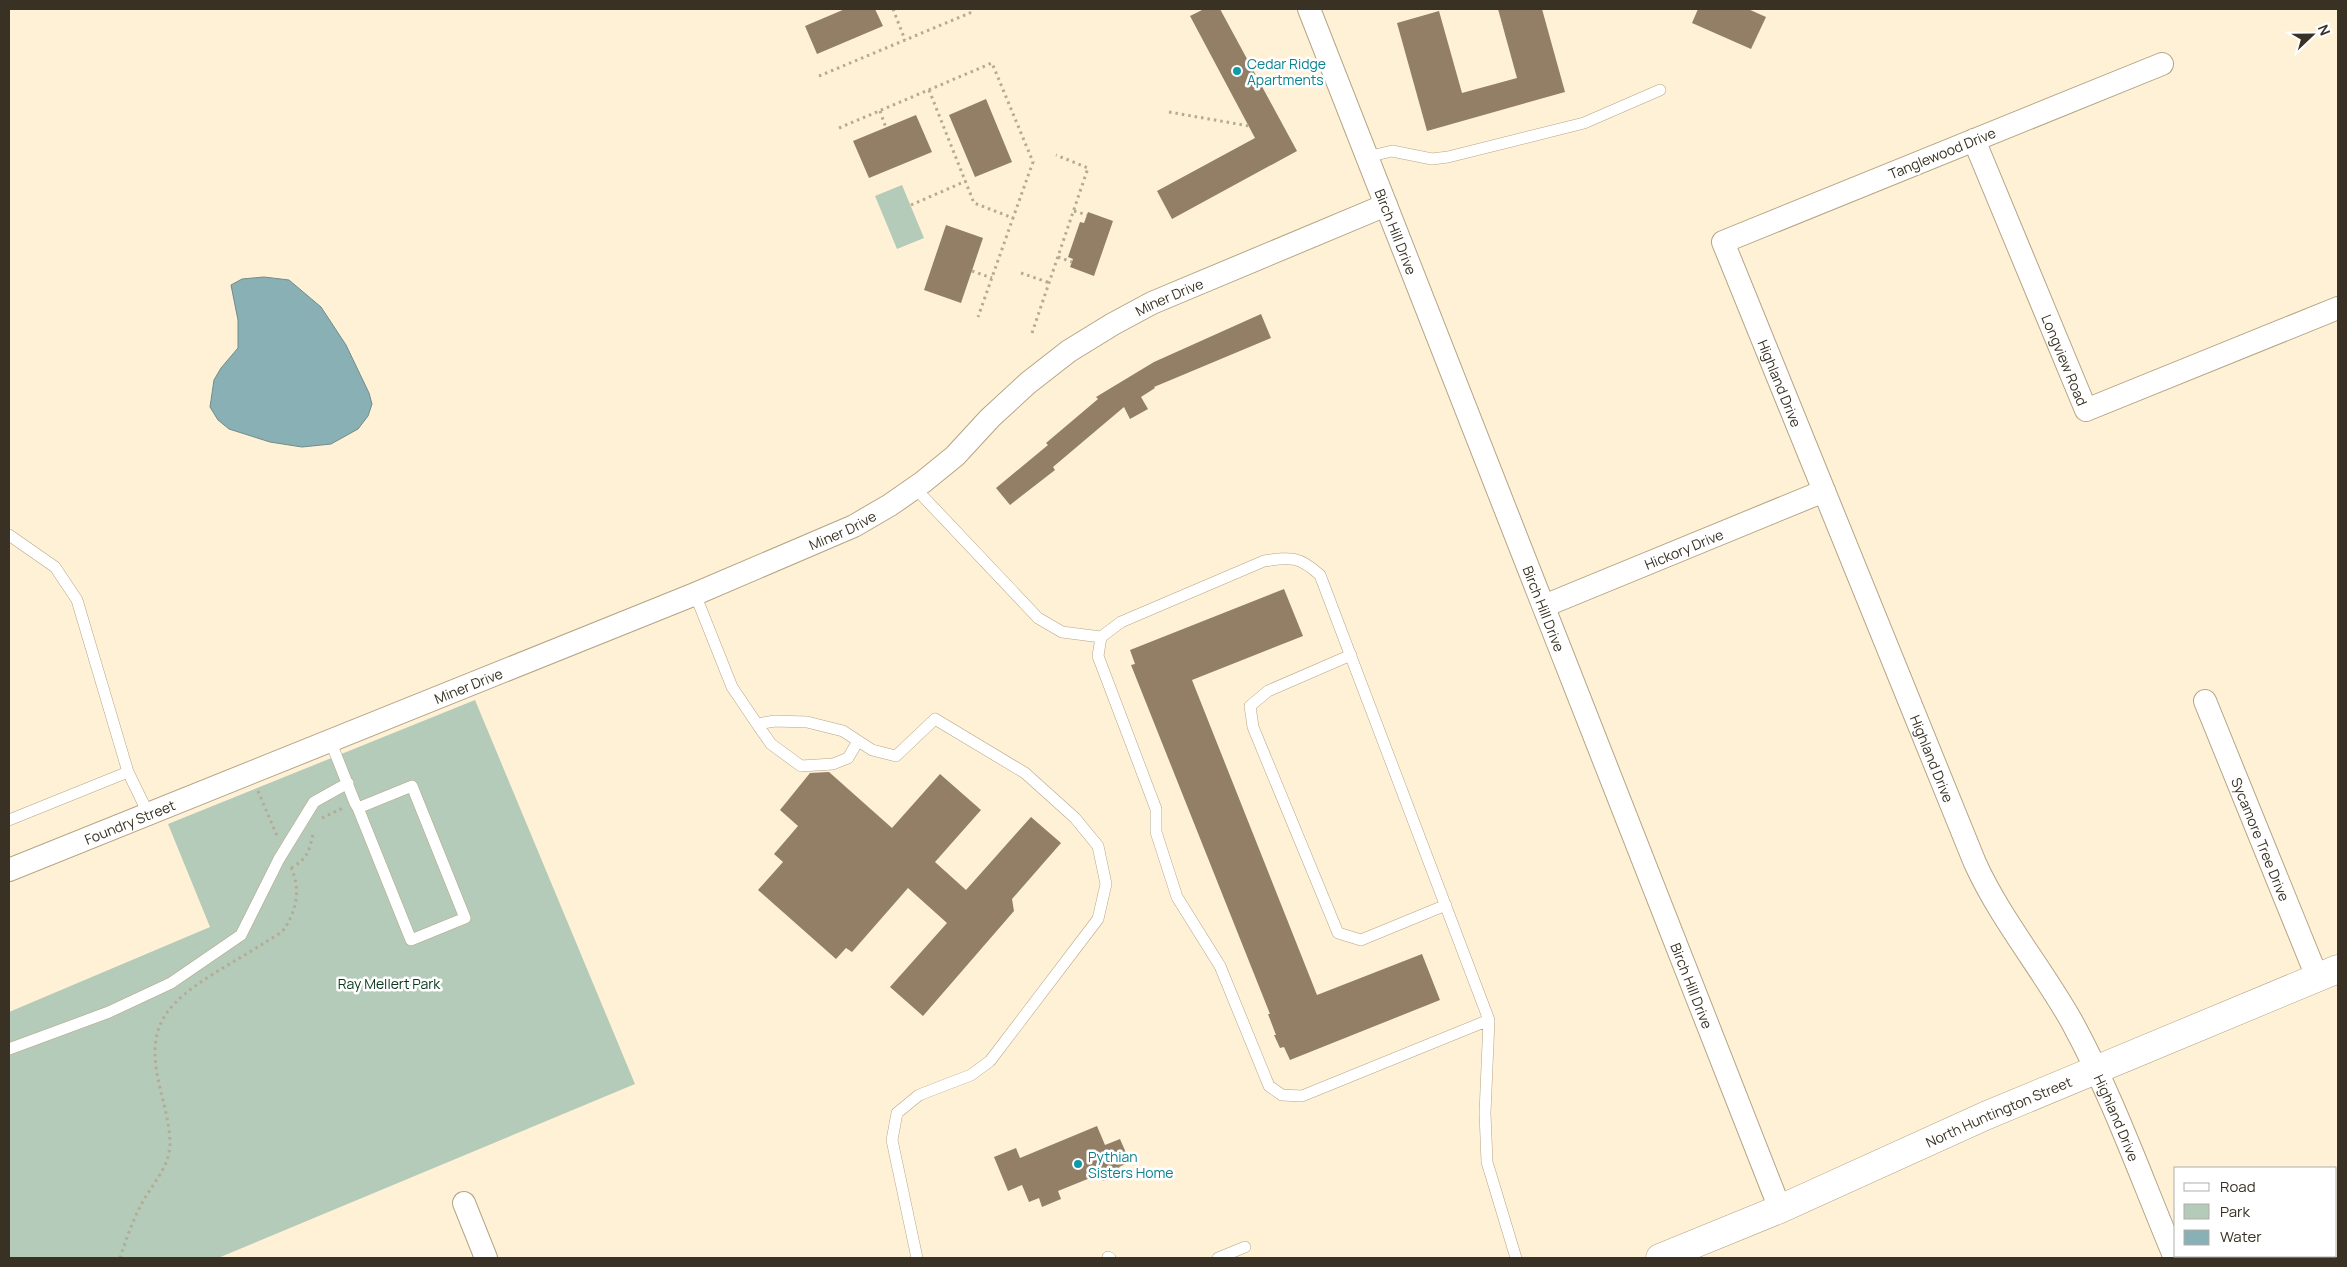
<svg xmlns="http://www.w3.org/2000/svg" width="2347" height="1267" font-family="Manrope,sans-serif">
<rect width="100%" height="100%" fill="#fff1d6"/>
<path fill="#b4cbb9" d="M902 185 924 238 897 249 875 196Z
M475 700 635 1084 218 1258H9V1012L210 927 168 824Z"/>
<path fill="#89b1b5" stroke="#718b8a" d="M264 277 289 280 321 307 346 345 369 393 372 404 368 416 358 429 331 444 302 447 270 442 229 429 218 420 210 407 214 380 221 368 238 348V320L231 285 242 279Z"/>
<path fill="#937e66" d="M845 9H875L883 26 817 54 805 26Z
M1204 9H1220L1297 151 1172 219 1157 191 1255 138 1190 16Z
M1498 9H1542L1565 92 1427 131 1397 23 1439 11 1462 93 1517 78Z
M1698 9H1748L1766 17 1751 49 1692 23Z
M986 99 1012 162 975 177 949 115Z
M916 115 932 152 869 178 853 141Z
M1088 212 1113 221 1094 276 1070 267 1073 259 1068 257 1080 222 1084 223Z
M946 225 983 238 961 303 924 290Z
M1261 314 1271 338 1154 387 1155 388 1141 397 1148 409 1130 419 1124 407 1053 467 1055 470 1010 505 996 488 1048 445 1046 443 1098 399 1096 397 1154 362Z
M1284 589 1303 636 1192 680 1317 995 1422 954 1440 1000 1290 1060 1284 1047 1280 1048 1274 1035H1276L1268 1014H1270L1131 665 1135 664 1130 650Z
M829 772 892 828 940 774 981 810 935 862 966 890 1031 817 1061 843 1012 899 1014 911 923 1016 890 987 947 923 908 888 852 952 846 948 836 959 758 890 783 862 774 854 798 826 780 810 810 773Z
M1097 1126 1105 1145 1120 1139 1130 1162 1119 1167 1122 1174 1103 1181 1100 1174 1058 1191 1061 1199 1042 1207 1039 1198 1029 1202 1022 1185 1008 1191 994 1157 1016 1148 1020 1158Z"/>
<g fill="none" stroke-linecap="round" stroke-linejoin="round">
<g stroke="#b5a586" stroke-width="12">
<path id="lane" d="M1367 157 1392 151 1432 159 1448 157 1584 123 1660 90
M915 488 1038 618 1062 632 1101 637
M9 535 55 567 77 600 128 772 148 813
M695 594 732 687 757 724 775 721 807 722 843 731 872 750 896 756 935 719 1025 773 1075 818 1098 846 1106 884 1098 919 990 1061 971 1075 919 1095 897 1113 892 1140 917 1258
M1351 655 1268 691 1250 706 1253 727 1338 933 1361 940 1446 905
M757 724 771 744 801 766 833 764 848 758 858 741
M330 740 355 803 358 808 411 940 465 918 412 786 358 808
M9 820 128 772
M1489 1020 1302 1096 1282 1095 1269 1086 1220 966 1177 897 1156 832V809L1098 656 1101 637 1121 622 1264 561C1291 557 1299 556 1320 575L1489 1020 1485 1113 1487 1162 1516 1258
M9 1049 109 1012 171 983 241 935 279 859 314 802 348 783
M1108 1257 1110 1258
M1218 1258 1245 1247"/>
</g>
<g stroke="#b5a586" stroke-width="24">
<g id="street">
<path id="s1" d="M1309 9 1780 1209"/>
<path id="s2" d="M2162 64 1723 242 1975 863C2001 920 2041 967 2072 1022 2113 1097 2142 1180 2175 1258"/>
<path id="s3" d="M1974 140 2086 410 2338 308"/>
<path id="s4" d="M1544 606 1824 491"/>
<path id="s5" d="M2205 701 2317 977"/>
<path id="s6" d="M9 870 695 594 854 526 890 505 923 482 955 456 990 418 1028 383 1069 351 1113 324 1152 303 1386 205"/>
<path d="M464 1203 486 1258"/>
</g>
</g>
<g stroke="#b5a586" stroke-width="29">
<g id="secondary">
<path id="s7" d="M1660 1258 1780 1209 1985 1116 2338 969"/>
</g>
</g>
<path stroke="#b5aa94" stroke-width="3" stroke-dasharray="2.5 4" stroke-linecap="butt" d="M893 9 905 40
M819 76 970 13 969 9
M929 90 974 203 1013 218 978 317
M880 111 886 128
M1169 112 1249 126
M839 128 992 63 1033 162 1013 218
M911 205 966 181
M1074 211 1087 215
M1058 257 1072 262
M972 271 992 278
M1021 273 1050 283
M1032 333 1088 168 1056 155
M258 791 277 836
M322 818 343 808
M291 868C307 859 309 852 313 834
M120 1258C126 1240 132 1222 141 1205 151 1185 169 1169 170 1144 170 1101 139 1055 166 1014 186 985 234 963 264 943 270 939 281 934 285 928 298 907 300 888 291 867"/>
<use href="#lane" stroke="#fff" stroke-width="11"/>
<use href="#street" stroke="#fff" stroke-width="22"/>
<use href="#secondary" stroke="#fff" stroke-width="28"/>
</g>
<g fill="#0f9aa8" stroke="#fff" stroke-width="2">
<circle cx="1237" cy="71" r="5"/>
<circle cx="1078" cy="1164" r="5"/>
</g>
<g text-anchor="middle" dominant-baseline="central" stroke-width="5" stroke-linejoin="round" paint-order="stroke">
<g font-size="14" fill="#0d838f" stroke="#fff" text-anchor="start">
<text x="1247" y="63">Cedar Ridge<tspan x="1247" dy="16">Apartments</tspan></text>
<text x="1088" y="1156">Pythian<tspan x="1088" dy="16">Sisters Home</tspan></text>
</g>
<g font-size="14" fill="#383124" stroke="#fff">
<text transform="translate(1942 153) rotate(-22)">Tanglewood Drive</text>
<text stroke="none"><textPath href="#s1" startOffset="239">Birch Hill Drive</textPath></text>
<text stroke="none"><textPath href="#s6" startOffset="1305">Miner Drive</textPath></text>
<text stroke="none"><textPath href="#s3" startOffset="238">Longview Road</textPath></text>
<text stroke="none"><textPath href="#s2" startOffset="626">Highland Drive</textPath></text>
<text stroke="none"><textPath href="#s6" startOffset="900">Miner Drive</textPath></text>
<text stroke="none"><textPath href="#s4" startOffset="151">Hickory Drive</textPath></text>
<text stroke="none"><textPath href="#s1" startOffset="644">Birch Hill Drive</textPath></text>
<text stroke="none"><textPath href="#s6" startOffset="495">Miner Drive</textPath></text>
<text stroke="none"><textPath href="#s2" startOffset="1031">Highland Drive</textPath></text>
<text stroke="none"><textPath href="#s6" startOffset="130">Foundry Street</textPath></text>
<text stroke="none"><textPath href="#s5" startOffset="149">Sycamore Tree Drive</textPath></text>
<text stroke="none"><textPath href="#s1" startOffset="1049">Birch Hill Drive</textPath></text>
<text stroke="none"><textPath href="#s7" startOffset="369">North Huntington Street</textPath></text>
<text stroke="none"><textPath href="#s2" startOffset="1436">Highland Drive</textPath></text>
</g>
<g font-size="14" fill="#073719" stroke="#fff">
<text x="389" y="983">Ray Mellert Park</text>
</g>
</g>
<rect width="2347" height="1267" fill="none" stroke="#383124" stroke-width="20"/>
<rect x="2174" y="1167" width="162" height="90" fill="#ffffff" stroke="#afada7"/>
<rect x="2184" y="1183" width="25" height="8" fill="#ffffff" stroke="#afada7"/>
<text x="2220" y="1192" font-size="15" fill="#383124">Road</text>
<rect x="2184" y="1204" width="25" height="15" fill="#b4cbb9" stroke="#afada7"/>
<text x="2220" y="1217" font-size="15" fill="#383124">Park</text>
<rect x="2184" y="1230" width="25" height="15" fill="#89b1b5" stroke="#afada7"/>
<text x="2220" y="1242" font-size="15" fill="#383124">Water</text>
<g transform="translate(2312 35) rotate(68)" stroke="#ffffff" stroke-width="4" paint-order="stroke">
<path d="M0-4L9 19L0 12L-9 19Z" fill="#383124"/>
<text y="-8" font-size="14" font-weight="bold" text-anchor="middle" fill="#383124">N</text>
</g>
</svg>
